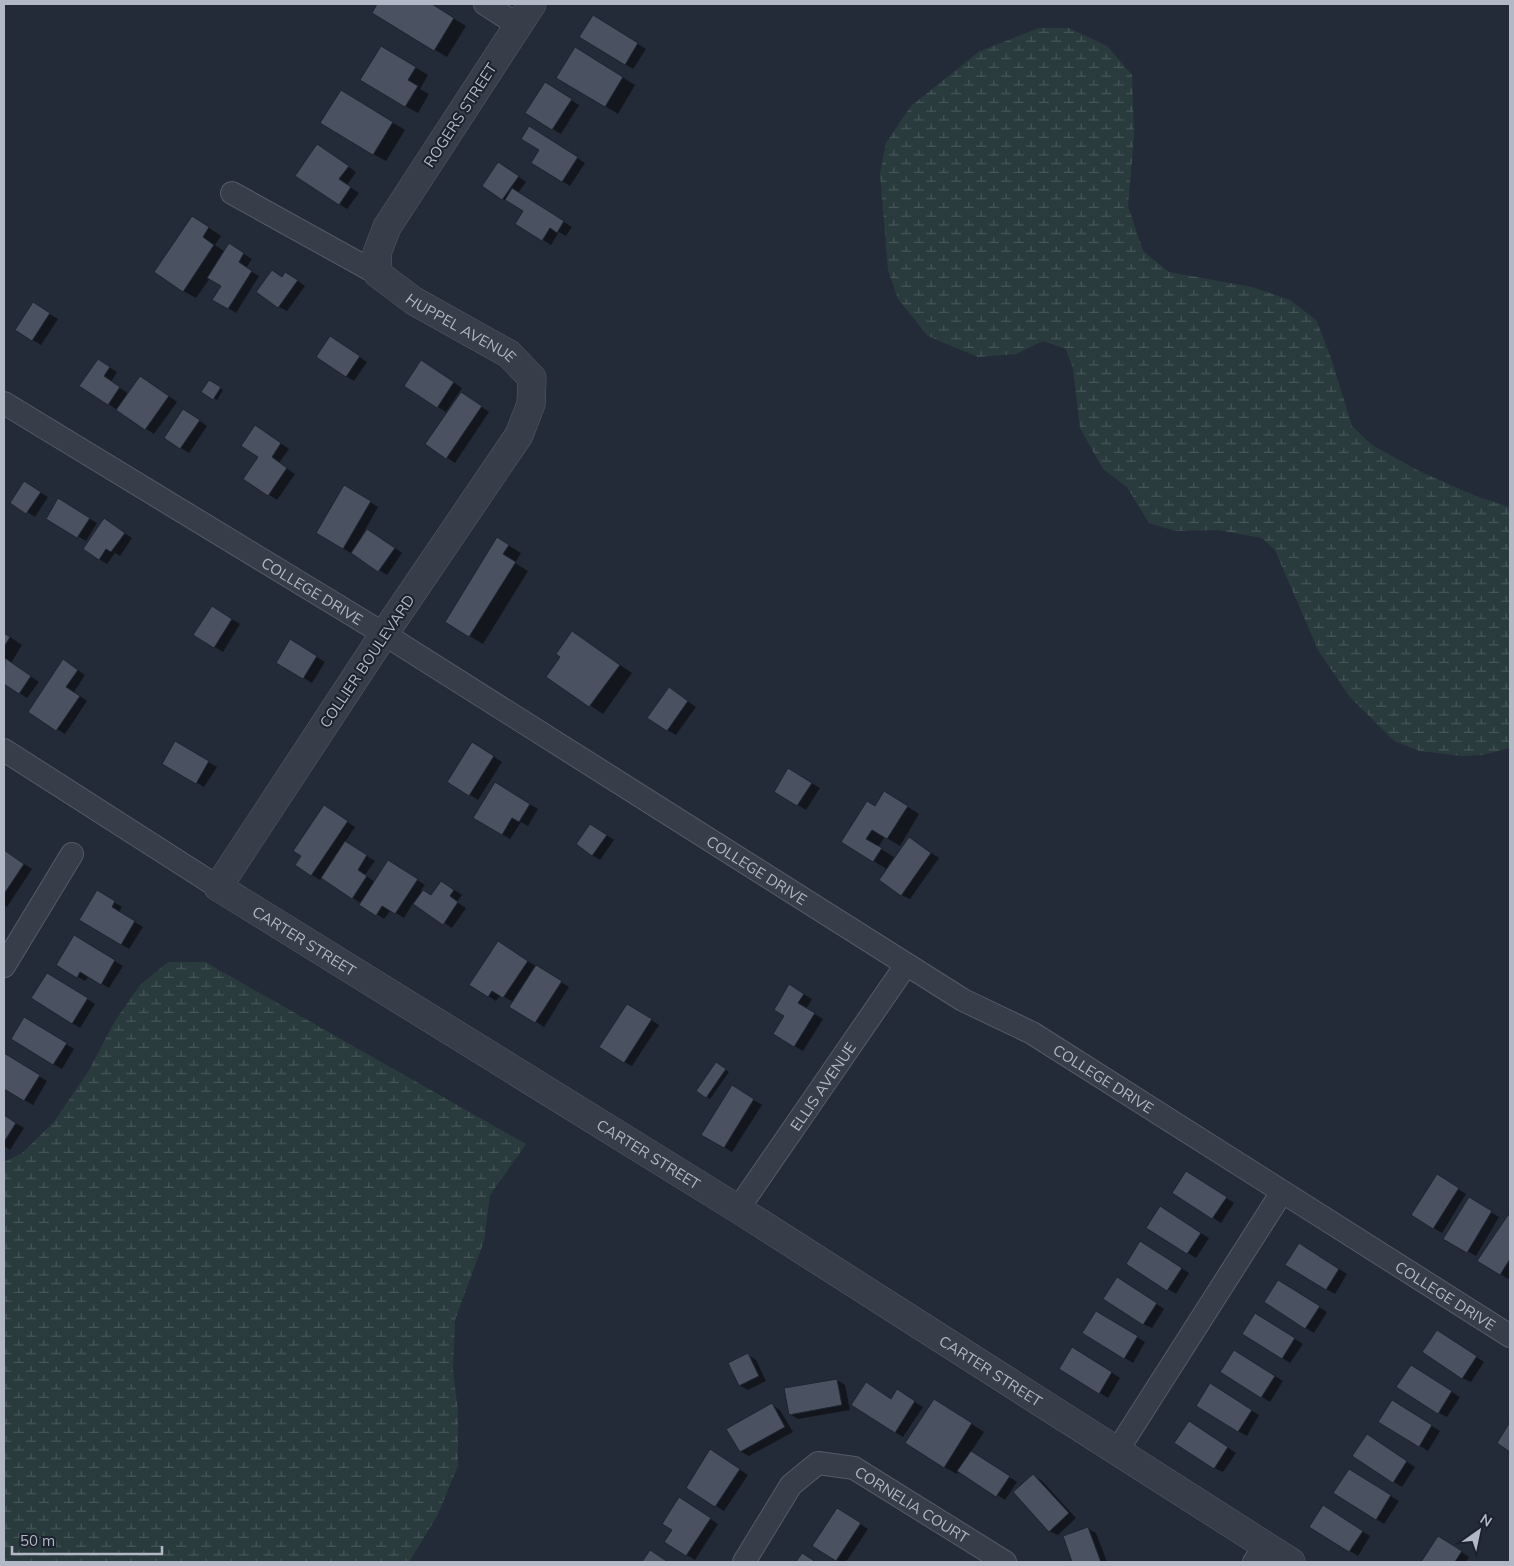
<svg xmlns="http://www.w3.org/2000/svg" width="1514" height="1566" font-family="Mulish,sans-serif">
<defs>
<pattern id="wetland-marsh" width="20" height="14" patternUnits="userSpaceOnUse" patternTransform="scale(1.25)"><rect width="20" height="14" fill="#2a3b3e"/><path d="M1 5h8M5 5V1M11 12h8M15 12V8" fill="none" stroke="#465558"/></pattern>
</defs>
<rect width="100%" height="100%" fill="#242b38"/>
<path fill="url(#wetland-marsh)" d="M1039 28H1069L1107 46 1132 75 1134 136 1128 206 1143 251 1169 272 1252 287 1290 300 1316 320 1330 355 1352 426 1372 445 1419 471 1478 497 1510 507V748L1483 755 1461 756 1420 751 1394 741 1349 696 1318 650 1275 550 1262 538 1217 530 1175 531 1149 523 1127 487 1103 469 1080 428 1073 369 1066 349 1043 341 1016 354 978 357 928 336 898 299 888 270 880 174 886 143 911 106 980 51Z
M168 962H205L526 1144 490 1195 484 1241 455 1320 453 1370 458 1412V1466L437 1516 409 1562H4V1162L22 1153 53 1123 88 1072 115 1021 140 985Z"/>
<path fill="#0007" d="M379 4H430L466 26 447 57 373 13Z
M601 21 646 49 633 69 625 64Z
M395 55 428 75 420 89 429 94 418 113 405 106Z
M588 56 635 85 618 114 558 77Z
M545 84 579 105 561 134 527 113Z
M354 99 405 130 386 161 373 154Z
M537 132 585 163 570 186 562 181 541 150Z
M325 150 356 172 347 185 359 193 347 209 339 204Z
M507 168 526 182 518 193 572 227 566 236 559 232 551 245 517 223 525 211 503 199Z
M205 225 221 236 215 245 225 252 229 245 252 259 246 268 259 276 236 313 214 299 222 286 210 278 196 298 183 291Z
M283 278H294L305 286 287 311 279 307Z
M33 304 58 319 41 345 17 330Z
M338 342 367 362 354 381 346 376Z
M106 365 117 372 111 382 129 394 149 382 177 402 154 434 81 386Z
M430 366 462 388 446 412 438 407Z
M209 382 223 390 217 400 203 392Z
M469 398 489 412 455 463 427 444Z
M192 415 207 426 189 453 165 438Z
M263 431 289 449 279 463 295 474 277 500 245 479 260 457Z
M345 487 378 507 360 539 376 535 402 553 387 575 318 533Z
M33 488 48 497 35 517 12 502Z
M58 500 97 523 86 541 47 518Z
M112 525 132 538 120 556 115 553 107 564 99 559Z
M498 539 521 553 515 563 528 571 483 644 446 622Z
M220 612 240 624 223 652 195 635Z
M4 633 22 645 11 663 39 682 27 698 4 683Z
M572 633 632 673 603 714 548 677 562 657Z
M291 641 325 662 312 683 278 662Z
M72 666 85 675 74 692 87 701 65 734 30 712Z
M677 694 696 707 676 735 667 730Z
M176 743 217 767 204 787 164 763Z
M481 748 502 762 478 800 449 782Z
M789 770 820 788 806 810 776 792Z
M496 784 538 809 528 826 521 822 510 839 475 818Z
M897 800 919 814 900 846 885 837 878 847 894 857 888 866 890 867 918 844 939 858 910 899 901 895 888 870 843 842 876 807Z
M332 812 355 827 345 842 375 861 365 875 375 882 396 866 425 885 421 890 432 897 450 887 462 895 457 902 466 908 452 928 413 903 404 918 391 910 384 919 322 877 320 880 297 865Z
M599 830 614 840 600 860 592 855Z
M4 851 32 869 7 907 4 905Z
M97 892 122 907 119 912 143 927 129 949 81 920Z
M75 937 123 966 109 988 89 976 85 981 58 965Z
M507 948 569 987 544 1027 511 1006 513 1002 501 995 496 1001 488 996Z
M56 979 95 1004 80 1028 72 1023Z
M790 986 812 999 806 1009 823 1019 803 1051 775 1034 786 1016Z
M636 1010 659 1025 632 1066 624 1062Z
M33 1024 74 1049 62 1069 53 1064Z
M4 1054 47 1081 33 1105 4 1088Z
M716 1063 729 1072 710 1099 697 1091Z
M732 1087 762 1105 732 1152 703 1134Z
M4 1116 24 1128 10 1150 4 1146Z
M1195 1177 1234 1203 1221 1223 1174 1193Z
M1445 1181 1466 1194 1442 1233 1413 1215Z
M1469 1199 1499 1217 1476 1256 1445 1238Z
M1169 1213 1209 1238 1196 1258 1148 1228Z
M1508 1216 1510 1218V1276L1508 1279 1500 1274Z
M1149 1248 1189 1273 1176 1294 1127 1264Z
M1307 1249 1347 1274 1335 1294 1326 1289Z
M1126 1283 1164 1309 1152 1328 1143 1324Z
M1286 1286 1327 1312 1314 1333 1265 1302Z
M1097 1312 1145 1342 1133 1363 1084 1333Z
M1264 1319 1303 1344 1290 1363 1282 1358Z
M1445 1336 1484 1362 1471 1382 1462 1378Z
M1081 1353 1120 1378 1108 1398 1061 1369Z
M748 1355 756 1360 766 1381 748 1390 739 1385Z
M1242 1356 1283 1381 1270 1402 1221 1372Z
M1419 1371 1460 1397 1447 1417 1439 1413Z
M837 1380 845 1385 850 1410 798 1419 790 1414Z
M1218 1390 1259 1415 1247 1436 1238 1431Z
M905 1396 923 1407 903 1437 895 1432 892 1400Z
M772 1405 780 1410 793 1432 749 1456 741 1452 728 1429Z
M1400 1406 1440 1431 1428 1451 1380 1421Z
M947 1408 984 1432 971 1452 1017 1482 1005 1500 959 1471 957 1474 944 1467Z
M1197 1427 1236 1453 1223 1472 1214 1468Z
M1375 1441 1415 1467 1402 1487 1394 1482Z
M719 1456 748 1475 724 1511 687 1487Z
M1357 1475 1399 1501 1384 1524 1376 1519Z
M1033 1476 1041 1480 1076 1518 1058 1535 1049 1531Z
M688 1504 718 1524 695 1560 665 1541Z
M1331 1512 1370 1536 1358 1556 1311 1527Z
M845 1514 868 1529 846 1562H840L814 1545Z
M1088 1529 1096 1533 1107 1562H1074L1065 1537Z
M1439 1537 1469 1557 1466 1562H1422Z"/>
<path fill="#4a5161" stroke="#1e2430" d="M377 4H432L454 18 434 51 372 13Z
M593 15 638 43 625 65 579 37Z
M381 46 416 67 408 80 418 86 405 107 360 80Z
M575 47 623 77 605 107 556 78Z
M545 82 572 99 552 130 525 113Z
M341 90 393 122 373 155 320 123Z
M529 126 578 157 562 182 531 163 539 150 521 139Z
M317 144 349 166 339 179 351 187 339 205 295 176Z
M498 162 519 176 502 200 482 186Z
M512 188 564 221 557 233 550 228 542 241 515 224 523 211 505 200Z
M192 216 209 227 203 237 214 245 183 292 154 272Z
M229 243 244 253 239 262 252 271 228 309 212 300 221 286 207 278Z
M272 270 282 277 285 272 298 280 278 308 256 292Z
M33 302 50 313 32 341 15 330Z
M330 336 360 356 346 377 316 357Z
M98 359 110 367 104 376 120 387 108 405 79 386Z
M421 360 454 382 437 408 404 386Z
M140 376 169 396 145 430 116 410Z
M209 380 221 387 213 400 201 392Z
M461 392 482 406 446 459 425 444Z
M183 409 200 420 180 449 164 438Z
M255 425 281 443 272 457 287 468 268 496 243 479 258 457 241 446Z
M24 481 41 492 26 514 10 503Z
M344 485 371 501 343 549 316 533Z
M58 498 90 518 77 538 46 519Z
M104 518 125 533 111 552 106 549 99 560 83 549Z
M367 529 395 548 378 572 351 553Z
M497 537 509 545 503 554 516 562 469 637 445 622Z
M212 606 232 619 214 648 193 635Z
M572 631 620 665 589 707 546 677 560 657 556 654Z
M4 633 10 637 4 647Z
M290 639 317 656 303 679 276 663Z
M5 658 31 676 19 694 4 684Z
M63 659 78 670 66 687 80 696 56 731 28 712Z
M669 687 688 701 667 731 647 718Z
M175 741 209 761 196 784 162 764Z
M472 742 494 756 469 796 447 782Z
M788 768 812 783 797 806 774 792Z
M495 782 530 804 519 822 512 818 502 835 473 818Z
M884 791 908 806 887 839 872 830 866 839 882 848 873 862 841 842 867 801 875 806Z
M324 805 348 821 311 876 295 865 301 856 293 851Z
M590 824 607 835 592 856 576 844Z
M909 837 931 853 901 896 879 880Z
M345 841 367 855 358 870 367 876 352 899 321 878Z
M4 850 24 864 4 894Z
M388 860 418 879 395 914 382 906 376 916 359 905Z
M441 881 454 890 450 896 458 902 443 925 413 904 423 890 431 895Z
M97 890 115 901 112 907 135 921 121 945 79 920Z
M74 935 115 960 101 985 80 972 77 978 56 965Z
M498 941 528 961 503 998 492 991 488 997 469 985Z
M536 965 562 981 535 1023 509 1007Z
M47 973 88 998 72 1024 31 998Z
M789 984 804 994 798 1003 815 1013 794 1047 773 1034 784 1016 774 1010Z
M627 1004 652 1019 624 1063 599 1047Z
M24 1017 67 1043 53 1065 11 1039Z
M4 1053 40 1075 24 1101 4 1089Z
M716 1062 726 1069 706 1098 696 1091Z
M732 1085 754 1099 724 1148 701 1135Z
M4 1115 16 1123 4 1142Z
M1186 1171 1227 1197 1212 1219 1172 1193Z
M1437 1174 1459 1188 1433 1229 1411 1215Z
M1469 1197 1492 1211 1467 1253 1443 1239Z
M1160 1206 1201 1233 1187 1254 1146 1228Z
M1508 1215 1510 1217V1259L1500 1275 1477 1261Z
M1140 1241 1182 1268 1167 1291 1126 1264Z
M1299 1243 1339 1269 1326 1290 1285 1265Z
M1117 1277 1157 1303 1143 1325 1103 1299Z
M1278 1280 1320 1306 1305 1329 1264 1302Z
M1096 1311 1138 1336 1124 1359 1082 1333Z
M1255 1313 1295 1338 1282 1359 1242 1334Z
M1437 1330 1477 1356 1462 1379 1422 1352Z
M1072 1347 1112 1372 1099 1394 1059 1369Z
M1234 1350 1275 1376 1261 1398 1220 1372Z
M748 1353 759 1376 739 1386 728 1363Z
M1411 1365 1452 1391 1438 1414 1396 1387Z
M837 1379 842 1405 789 1415 784 1388Z
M866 1382 891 1399 897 1389 915 1401 895 1433 851 1405Z
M1210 1383 1252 1410 1238 1432 1196 1406Z
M934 1399 972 1423 944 1468 905 1443Z
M1392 1400 1432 1425 1419 1447 1378 1422Z
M772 1403 785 1427 740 1452 726 1429Z
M1189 1421 1228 1447 1214 1469 1174 1443Z
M1510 1422V1452L1497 1443Z
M1367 1434 1407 1461 1393 1483 1352 1456Z
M710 1449 740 1469 715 1507 686 1488Z
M971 1451 1010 1476 996 1497 957 1471Z
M1349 1469 1391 1495 1376 1520 1333 1493Z
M1033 1474 1069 1513 1049 1532 1013 1492Z
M679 1497 711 1518 686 1556 664 1542 672 1530 662 1524Z
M1323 1505 1363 1531 1349 1552 1309 1527Z
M837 1508 861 1523 836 1561 812 1546Z
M1088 1527 1101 1562H1072L1063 1536Z
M1438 1536 1462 1551 1455 1562H1421Z
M650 1550 668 1562H642Z
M802 1553 816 1562H796Z"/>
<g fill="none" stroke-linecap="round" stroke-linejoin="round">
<g stroke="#555b67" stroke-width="24">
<g id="minor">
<path d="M485 4 518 25"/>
<path d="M232 193 378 274"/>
<path id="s1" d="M4 403 384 634 963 1000 1032 1033 1510 1336"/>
<path d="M4 750 218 887"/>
<path d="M4 966 72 854"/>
<path id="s2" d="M738 1209 906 965"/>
<path d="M1117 1451 1282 1192"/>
<path id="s3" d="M744 1562 791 1485 818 1463 854 1468 1005 1562"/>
<path d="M1254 1562 1265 1546"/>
</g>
</g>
<g stroke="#555b67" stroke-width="29">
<g id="tertiary">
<path id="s4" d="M532 4 387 227 377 253 378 274 414 301 509 354 532 378 531 404 519 435 384 634 218 887 738 1209 1291 1562"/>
</g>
</g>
<use href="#minor" stroke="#373d49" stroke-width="22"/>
<use href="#tertiary" stroke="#373d49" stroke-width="28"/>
</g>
<g text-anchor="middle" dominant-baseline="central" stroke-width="4" stroke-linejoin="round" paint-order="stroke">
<g font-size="15" fill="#b2b8c5" stroke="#1c222e">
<text transform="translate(460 115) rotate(-57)">ROGERS STREET</text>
<text stroke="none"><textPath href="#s4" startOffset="414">HUPPEL AVENUE</textPath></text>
<text stroke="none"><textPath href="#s1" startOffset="361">COLLEGE DRIVE</textPath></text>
<text transform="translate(367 661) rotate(-56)">COLLIER BOULEVARD</text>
<text stroke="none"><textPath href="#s1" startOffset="886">COLLEGE DRIVE</textPath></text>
<text stroke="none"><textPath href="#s4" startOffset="1206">CARTER STREET</textPath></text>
<text stroke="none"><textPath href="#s1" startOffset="1291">COLLEGE DRIVE</textPath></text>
<text stroke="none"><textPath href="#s2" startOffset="149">ELLIS AVENUE</textPath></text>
<text stroke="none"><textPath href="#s4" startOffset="1611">CARTER STREET</textPath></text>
<text stroke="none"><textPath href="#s1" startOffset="1696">COLLEGE DRIVE</textPath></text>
<text stroke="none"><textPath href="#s4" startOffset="2016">CARTER STREET</textPath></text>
<text stroke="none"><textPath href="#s3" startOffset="230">CORNELIA COURT</textPath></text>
</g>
</g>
<rect width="1514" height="1566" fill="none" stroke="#b2b8c5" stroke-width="10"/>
<g transform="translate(1479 1531) rotate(33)" stroke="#1c222e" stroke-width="4" paint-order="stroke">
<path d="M0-4L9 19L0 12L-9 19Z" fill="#b2b8c5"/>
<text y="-8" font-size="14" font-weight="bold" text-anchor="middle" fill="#b2b8c5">N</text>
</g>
<path d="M12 1546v8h150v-8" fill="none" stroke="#b2b8c5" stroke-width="2.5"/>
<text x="20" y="1546" font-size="15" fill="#b2b8c5" stroke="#1c222e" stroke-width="4" paint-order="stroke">50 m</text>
</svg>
